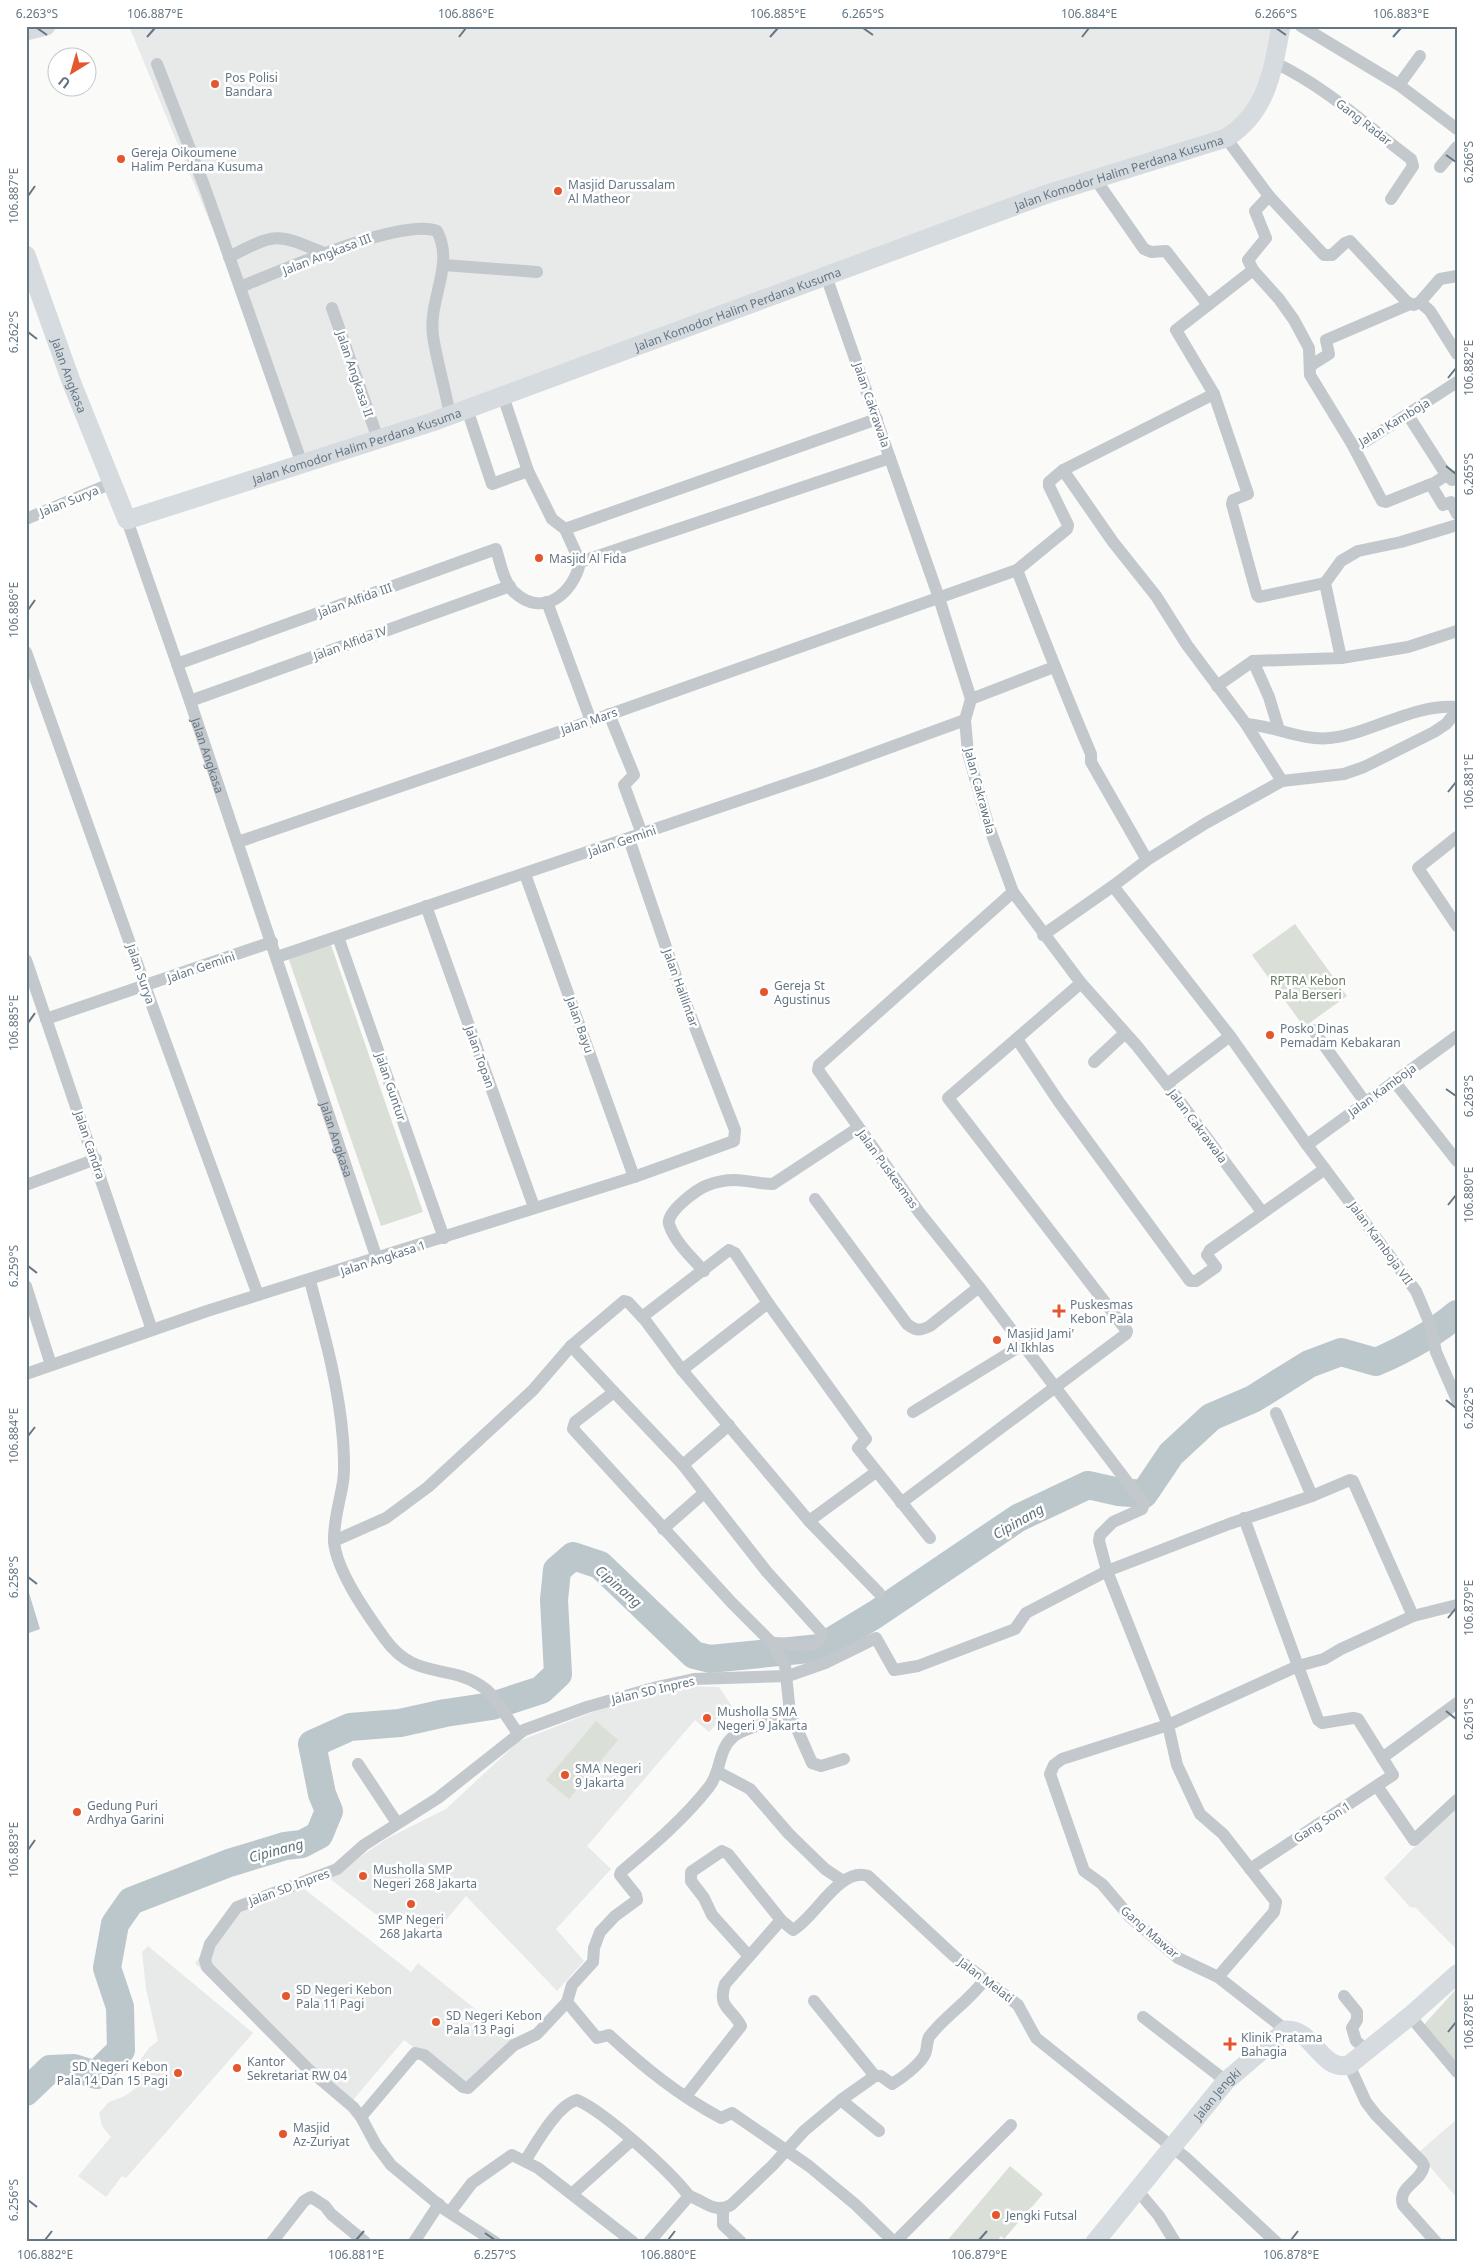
<svg xmlns="http://www.w3.org/2000/svg" width="1483" height="2268" font-family="'Noto Sans',sans-serif">
<rect width="100%" height="100%" fill="#fafaf8"/>
<path fill="#e8e9e9" d="M129 26H1277L1266 82 1227 131 295 463 237 288Z
M681 1686 719 1687 733 1708 709 1732 695 1720 587 1846 611 1869 556 1929 584 1961 557 1991 466 1896 431 1938 396 1912 387 1923 329 1878 388 1838 446 1809 519 1741 621 1701Z
M1457 1804V1950L1416 1908 1410 1907 1384 1878Z
M303 1888 411 1972 418 1963 516 2042 465 2086 404 2040 353 2100 263 2029 195 1963 237 1912Z
M148 1946 253 2033 126 2178 122 2176 106 2197 78 2176 111 2137 102 2126 99 2113 109 2102 125 2096 136 2088 138 2063 149 2048 158 2041 146 1989 142 1952Z
M1457 2119V2198L1418 2153Z"/>
<path fill="#dadfd7" d="M1295 924 1347 996 1304 1027 1252 955Z
M330 942 423 1212 381 1226 288 957Z
M596 1721 618 1740 569 1799 546 1780Z
M1457 1988V2066L1421 2028Z
M1010 2166 1043 2194 1004 2239 1001 2236 996 2242H946Z"/>
<path fill="#bbc7cb" d="M26 1583 40 1629 26 1634Z"/>
<g fill="none" stroke-linecap="round" stroke-linejoin="round">
<path stroke="#bbc7cb" stroke-width="28" d="M26 2092 50 2069 74 2068 96 2075 121 2050 120 2007 107 1968 115 1924 131 1901 229 1863 285 1846 302 1844 319 1835 329 1811 322 1794 312 1744 350 1727 400 1723 445 1713 492 1706 541 1690 558 1674 554 1600 557 1570 573 1556 600 1565 694 1655 710 1659 820 1648 876 1614 1018 1518 1088 1485 1119 1492 1144 1494 1171 1454 1211 1417 1253 1399 1309 1364 1341 1352 1376 1362C1406 1349 1432 1335 1457 1314"/>
<g stroke="#c3c8cc" stroke-width="12">
<path d="M1301 26 1399 85 1457 129"/>
<path d="M1275 63C1325 86 1367 126 1411 159L1413 166 1391 199"/>
<path d="M157 64 205 188 302 464"/>
<path d="M1399 85 1420 56"/>
<path d="M1226 138 1269 196 1324 255H1332L1345 243 1350 241 1407 302 1414 305 1420 302"/>
<path d="M1440 167 1457 147"/>
<path d="M1096 180 1144 249 1151 252 1166 251 1208 305"/>
<path d="M229 257C278 232 276 233 326 254"/>
<path d="M444 265 537 272"/>
<path d="M1253 270 1279 299 1294 320 1309 348 1310 375 1352 444 1360 445 1457 382"/>
<path d="M826 276 939 598 971 699 965 720 968 753 988 824 1013 892 1081 983 1137 1046 1167 1084 1262 1212"/>
<path d="M1457 276 1440 279 1420 302 1430 311 1457 354"/>
<path d="M240 287C278 272 402 217 437 231 455 265 428 299 433 336 437 362 445 388 450 415"/>
<path d="M332 308 378 439"/>
<path d="M1310 366 1329 354 1326 340 1410 304"/>
<path d="M1214 394 1248 494 1233 500 1232 504 1257 595 1259 597 1325 583"/>
<path d="M467 409 492 484 528 471"/>
<path d="M1408 415 1445 473V476L1431 485 1443 505 1451 502 1457 514"/>
<path d="M1352 444 1382 501 1386 502 1431 484"/>
<path d="M1063 470 1113 542 1156 596 1187 645 1246 724 1282 781"/>
<path d="M1445 473 1452 480 1457 476"/>
<path d="M26 519 112 483"/>
<path id="s1" d="M127 520 190 701 377 1259"/>
<path d="M565 529 877 419"/>
<path d="M580 562 890 458"/>
<path d="M1017 570C1041 632 1065 693 1091 754V762L1147 860 1113 886"/>
<path d="M547 602 591 721"/>
<path d="M26 652 153 1008 258 1295"/>
<path d="M1341 658 1408 647 1457 631"/>
<path d="M1253 661 1269 697 1279 730"/>
<path d="M177 664 496 549C500 562 504 583 514 592 543 619 574 593 580 562L565 529 552 519 528 471 503 396"/>
<path d="M1217 686 1253 661 1341 658 1325 583 1341 561 1358 551 1401 542 1457 525"/>
<path d="M971 699 1054 667"/>
<path d="M190 701 510 586"/>
<path d="M609 714 634 775 624 785 642 834"/>
<path d="M1246 724C1275 726 1302 741 1330 738 1374 733 1411 704 1457 707"/>
<path d="M1457 837 1418 868 1457 926"/>
<path d="M238 842 591 721 1017 570 1067 529 1068 525 1049 486V482L1063 470 1214 394 1176 330 1253 270 1248 260 1266 238 1255 211 1269 196"/>
<path d="M1147 860 1206 823 1282 781 1344 774 1364 767 1434 732 1446 724 1457 711"/>
<path d="M525 874 634 1177"/>
<path d="M1013 892 819 1065 818 1070 919 1212 979 1287 1144 1504 1142 1509 1113 1522 1100 1535 1099 1541 1107 1571 1168 1725 1177 1765 1200 1814 1223 1834 1276 1902 1274 1912 1218 1977"/>
<path d="M426 906 534 1207"/>
<path d="M1043 935 1113 886 1230 1036 1307 1145 1416 1291 1430 1324 1436 1352 1457 1400"/>
<path d="M338 937 444 1238"/>
<path d="M277 957 820 773 965 720"/>
<path d="M26 960 152 1330"/>
<path d="M46 1019 272 942"/>
<path d="M1313 1030 1365 1102"/>
<path d="M1017 1039 1059 1102 1190 1281H1196L1216 1267 1207 1255 1210 1250 1325 1169"/>
<path d="M1094 1062 1125 1033"/>
<path d="M1394 1081 1457 1161"/>
<path d="M1167 1084 1230 1036"/>
<path d="M1307 1145 1457 1036"/>
<path d="M26 1185 96 1159"/>
<path d="M815 1199 907 1324C916 1331 920 1331 930 1326L979 1287"/>
<path d="M704 1271C692 1258 674 1241 669 1224 666 1212 697 1189 708 1185 715 1182 727 1180 734 1180 747 1180 759 1184 773 1184L858 1128"/>
<path d="M310 1281C324 1333 339 1386 343 1440 344 1454 345 1469 343 1482 340 1501 333 1523 334 1542 337 1572 367 1614 385 1639 416 1682 450 1662 484 1688 494 1694 510 1723 518 1733"/>
<path d="M26 1286 51 1365"/>
<path d="M642 1317 729 1250 735 1253 768 1303"/>
<path d="M682 1370 768 1303 866 1439 858 1448 930 1538"/>
<path d="M26 1374 207 1311 634 1177 734 1141 735 1130 681 991 629 839"/>
<path d="M614 1392 683 1465 767 1572 822 1633 818 1642C808 1650 785 1642 772 1643"/>
<path d="M913 1412 1022 1345"/>
<path d="M1276 1413 1312 1496 1350 1480 1353 1481 1413 1616"/>
<path d="M683 1465 729 1425"/>
<path d="M901 1503 1126 1334 1127 1331 948 1098 1081 983"/>
<path d="M1244 1518 1298 1666 1324 1659 1341 1649 1413 1616 1457 1605"/>
<path d="M809 1521 876 1472"/>
<path d="M663 1529 704 1493"/>
<path d="M334 1541 386 1518 428 1487 533 1390 571 1346 624 1301 628 1302 645 1320 682 1370 809 1521 879 1593"/>
<path d="M790 1713 812 1763 821 1766 844 1759"/>
<path d="M1382 1758 1457 1703"/>
<path d="M358 1764 397 1823"/>
<path d="M718 1772 750 1789 789 1834 825 1869 843 1881"/>
<path d="M1377 1786 1414 1840 1457 1800"/>
<path d="M1250 1869 1393 1775 1358 1719 1353 1718 1322 1723 1318 1720 1298 1666 1168 1725 1062 1759 1054 1765 1050 1774 1084 1871 1102 1884 1130 1917 1178 1958 1218 1977 1286 2030"/>
<path d="M748 1955 712 1915 704 1898 691 1881V1872L722 1851 728 1854 781 1920 793 1930C815 1918 840 1866 868 1876L954 1956 1018 2005 1036 2038 1186 2158 1276 2242"/>
<path d="M1344 1996 1357 2012V2020L1352 2028 1356 2041 1368 2051"/>
<path d="M567 2002 597 2038 609 2035C645 2068 678 2095 721 2118L732 2113 809 2166 856 2205 894 2242"/>
<path d="M1410 2016 1457 2072"/>
<path d="M1143 2017 1226 2081"/>
<path d="M1349 2065 1366 2102 1376 2115 1422 2162 1424 2166C1421 2182 1397 2187 1403 2205L1436 2242"/>
<path d="M875 2076H881L892 2084C902 2078 918 2066 924 2056 928 2050 926 2043 929 2037 945 2015 969 2002 985 1979"/>
<path d="M686 2096 741 2026C732 2008 717 2008 725 1984L781 1920"/>
<path d="M841 2100 879 2131"/>
<path d="M361 2117 415 2053 424 2055 463 2087 468 2088 514 2045 537 2034 567 2002 572 1985 593 1962 594 1948 600 1932 615 1916 637 1900 636 1895 620 1875 621 1872C652 1846 684 1819 709 1787 722 1771 717 1750 734 1736 747 1726 775 1723 790 1713L785 1665 772 1643 732 1603 573 1429 575 1422 614 1392 571 1346"/>
<path d="M525 2161C536 2144 557 2105 577 2100 605 2112 670 2171 689 2196"/>
<path d="M1138 2191 1159 2216 1175 2242"/>
<path d="M573 2193 632 2140"/>
<path d="M723 2210V2225L741 2242"/>
<path d="M450 2212 472 2183 512 2155 538 2168 633 2242"/>
<path d="M272 2242 304 2201 311 2197 325 2206 331 2214 365 2242"/>
<path d="M414 2242 439 2204"/>
<path d="M495 2242 444 2209 391 2165 376 2145 361 2117 353 2107 307 2068 207 1967 205 1960 210 1944 237 1907 337 1869 364 1845 438 1798 524 1730 587 1707 657 1687 694 1679 788 1676 825 1663 876 1638 894 1670 918 1666 1015 1629 1026 1613 1107 1571 1229 1524 1312 1496"/>
<path d="M649 2242 689 2196C705 2201 714 2214 731 2205L772 2166 804 2131 841 2100 875 2076 814 2001"/>
<path d="M895 2242 1011 2125"/>
</g>
<g stroke="#d6dbdf" stroke-width="19">
<path d="M26 31 46 26"/>
<path id="s2" d="M26 255 71 381 127 520 432 422 1047 194 1226 138C1267 113 1273 70 1281 26"/>
<path id="s3" d="M1095 2242 1226 2081 1286 2030C1314 2029 1321 2072 1349 2065L1410 2016 1457 1974"/>
</g>
</g>
<path fill="none" stroke="#657683" stroke-width="2" d="M37 28 47 35M863 28 873 35M1276 28 1286 35M147 37 155 28M459 37 466 28M770 37 778 28M1082 37 1089 28M1393 37 1401 28M1446 155 1456 162M28 196 35 186M28 332 37 339M1448 378 1456 368M1446 466 1456 474M28 610 35 600M1448 792 1456 782M28 1023 35 1013M1446 1089 1456 1096M1448 1205 1456 1195M28 1266 37 1273M1446 1400 1456 1408M28 1436 35 1427M28 1577 37 1584M1448 1618 1456 1608M1446 1711 1456 1719M28 1850 35 1840M1448 2032 1456 2022M28 2200 37 2207M485 2233 495 2240M45 2240 52 2231M356 2240 364 2231M668 2240 675 2231M979 2240 987 2231M1291 2240 1298 2231"/>
<g fill="#e4572e" stroke="#fff" stroke-width="2">
<circle cx="215" cy="84" r="5"/>
<circle cx="121" cy="159" r="5"/>
<circle cx="558" cy="191" r="5"/>
<circle cx="539" cy="558" r="5"/>
<circle cx="764" cy="992" r="5"/>
<circle cx="1270" cy="1035" r="5"/>
<path d="M1056.5 1303.5h5v5h5v5h-5v5h-5v-5h-5v-5h5z"/>
<circle cx="997" cy="1340" r="5"/>
<circle cx="707" cy="1718" r="5"/>
<circle cx="565" cy="1775" r="5"/>
<circle cx="77" cy="1812" r="5"/>
<circle cx="363" cy="1876" r="5"/>
<circle cx="411" cy="1904" r="5"/>
<circle cx="286" cy="1996" r="5"/>
<circle cx="436" cy="2022" r="5"/>
<path d="M1227.5 2036.5h5v5h5v5h-5v5h-5v-5h-5v-5h5z"/>
<circle cx="237" cy="2068" r="5"/>
<circle cx="178" cy="2073" r="5"/>
<circle cx="283" cy="2134" r="5"/>
<circle cx="996" cy="2215" r="5"/>
</g>
<g text-anchor="middle" dominant-baseline="central" stroke-width="5" stroke-linejoin="round" paint-order="stroke">
<g font-size="12" fill="#657683" stroke="#fff" text-anchor="start">
<text x="225" y="77">Pos Polisi<tspan x="225" dy="14">Bandara</tspan></text>
<text x="131" y="152">Gereja Oikoumene<tspan x="131" dy="14">Halim Perdana Kusuma</tspan></text>
<text x="568" y="184">Masjid Darussalam<tspan x="568" dy="14">Al Matheor</tspan></text>
<text x="549" y="558">Masjid Al Fida</text>
<text x="774" y="985">Gereja St<tspan x="774" dy="14">Agustinus</tspan></text>
<text x="1280" y="1028">Posko Dinas<tspan x="1280" dy="14">Pemadam Kebakaran</tspan></text>
<text x="1070" y="1304">Puskesmas<tspan x="1070" dy="14">Kebon Pala</tspan></text>
<text x="1007" y="1333">Masjid Jami'<tspan x="1007" dy="14">Al Ikhlas</tspan></text>
<text x="717" y="1711">Musholla SMA<tspan x="717" dy="14">Negeri 9 Jakarta</tspan></text>
<text x="575" y="1768">SMA Negeri<tspan x="575" dy="14">9 Jakarta</tspan></text>
<text x="87" y="1805">Gedung Puri<tspan x="87" dy="14">Ardhya Garini</tspan></text>
<text x="373" y="1869">Musholla SMP<tspan x="373" dy="14">Negeri 268 Jakarta</tspan></text>
<text x="411" y="1919" text-anchor="middle">SMP Negeri<tspan x="411" dy="14">268 Jakarta</tspan></text>
<text x="296" y="1989">SD Negeri Kebon<tspan x="296" dy="14">Pala 11 Pagi</tspan></text>
<text x="446" y="2015">SD Negeri Kebon<tspan x="446" dy="14">Pala 13 Pagi</tspan></text>
<text x="1241" y="2037">Klinik Pratama<tspan x="1241" dy="14">Bahagia</tspan></text>
<text x="247" y="2061">Kantor<tspan x="247" dy="14">Sekretariat RW 04</tspan></text>
<text x="168" y="2066" text-anchor="end">SD Negeri Kebon<tspan x="168" dy="14">Pala 14 Dan 15 Pagi</tspan></text>
<text x="293" y="2127">Masjid<tspan x="293" dy="14">Az-Zuriyat</tspan></text>
<text x="1006" y="2215">Jengki Futsal</text>
</g>
<g font-size="12" fill="#657683" stroke="#fff">
<text transform="translate(1364 122) rotate(38)">Gang Radar</text>
<text stroke="none"><textPath href="#s2" startOffset="1335">Jalan Komodor Halim Perdana Kusuma</textPath></text>
<text transform="translate(327 254) rotate(-21)">Jalan Angkasa III</text>
<text stroke="none"><textPath href="#s2" startOffset="930">Jalan Komodor Halim Perdana Kusuma</textPath></text>
<text transform="translate(355 374) rotate(71)">Jalan Angkasa II</text>
<text stroke="none"><textPath href="#s2" startOffset="128">Jalan Angkasa</textPath></text>
<text transform="translate(872 405) rotate(71)">Jalan Cakrawala</text>
<text transform="translate(1394 422) rotate(-31)">Jalan Kamboja</text>
<text stroke="none"><textPath href="#s2" startOffset="525">Jalan Komodor Halim Perdana Kusuma</textPath></text>
<text transform="translate(69 501) rotate(-22)">Jalan Surya</text>
<text transform="translate(355 600) rotate(-20)">Jalan Alfida III</text>
<text transform="translate(350 643) rotate(-20)">Jalan Alfida IV</text>
<text transform="translate(589 721) rotate(-19)">Jalan Mars</text>
<text stroke="none"><textPath href="#s1" startOffset="249">Jalan Angkasa</textPath></text>
<text transform="translate(980 791) rotate(75)">Jalan Cakrawala</text>
<text transform="translate(622 841) rotate(-19)">Jalan Gemini</text>
<text transform="translate(201 967) rotate(-19)">Jalan Gemini</text>
<text transform="translate(141 974) rotate(71)">Jalan Surya</text>
<text transform="translate(681 988) rotate(70)">Jalan Halilintar</text>
<text transform="translate(580 1025) rotate(70)">Jalan Bayu</text>
<text transform="translate(480 1057) rotate(70)">Jalan Topan</text>
<text transform="translate(391 1087) rotate(71)">Jalan Guntur</text>
<text transform="translate(1382 1090) rotate(-36)">Jalan Kamboja</text>
<text transform="translate(1198 1126) rotate(53)">Jalan Cakrawala</text>
<text stroke="none"><textPath href="#s1" startOffset="654">Jalan Angkasa</textPath></text>
<text transform="translate(90 1145) rotate(71)">Jalan Candra</text>
<text transform="translate(888 1169) rotate(54)">Jalan Puskesmas</text>
<text transform="translate(1381 1243) rotate(54)">Jalan Kamboja VII</text>
<text transform="translate(383 1258) rotate(-18)">Jalan Angkasa 1</text>
<text transform="translate(653 1690) rotate(-13)">Jalan SD Inpres</text>
<text transform="translate(1322 1822) rotate(-33)">Gang Son 1</text>
<text transform="translate(289 1887) rotate(-20)">Jalan SD Inpres</text>
<text transform="translate(1150 1932) rotate(41)">Gang Mawar</text>
<text transform="translate(986 1980) rotate(37)">Jalan Melati</text>
<text stroke="none"><textPath href="#s3" startOffset="192">Jalan Jengki</textPath></text>
</g>
<g font-size="12" fill="#687a64" stroke="#fff">
<text x="1308" y="980">RPTRA Kebon<tspan x="1308" dy="14">Pala Berseri</tspan></text>
</g>
<g font-size="14" font-style="italic" fill="#60757c" stroke="#fff">
<text transform="translate(1018 1521) rotate(-30)">Cipinang</text>
<text transform="translate(619 1586) rotate(41)">Cipinang</text>
<text transform="translate(276 1850) rotate(-15)">Cipinang</text>
</g>
</g>
<rect width="1483" height="2268" fill="none" stroke="#ffffff" stroke-width="55"/>
<g transform="translate(72 72) rotate(217)"><circle r="24" fill="#ffffff" stroke="#c1c8cd"/>
<path d="M0-4L9 19L0 12L-9 19Z" fill="#e4572e"/>
<text y="-8" font-size="14" font-weight="bold" text-anchor="middle" fill="#657683">U</text>
</g>
<rect x="28" y="28" width="1428" height="2212" fill="none" stroke="#657683" stroke-width="2"/>
<g font-size="12" text-anchor="middle" fill="#657683">
<text x="37" y="18">6.263°S</text>
<text x="155" y="18">106.887°E</text>
<text x="466" y="18">106.886°E</text>
<text x="778" y="18">106.885°E</text>
<text x="863" y="18">6.265°S</text>
<text x="1089" y="18">106.884°E</text>
<text x="1276" y="18">6.266°S</text>
<text x="1401" y="18">106.883°E</text>
<text transform="translate(1469 162) rotate(-90)" y="4">6.266°S</text>
<text transform="translate(14 196) rotate(-90)" y="4">106.887°E</text>
<text transform="translate(14 332) rotate(-90)" y="4">6.262°S</text>
<text transform="translate(1469 368) rotate(-90)" y="4">106.882°E</text>
<text transform="translate(1469 474) rotate(-90)" y="4">6.265°S</text>
<text transform="translate(14 610) rotate(-90)" y="4">106.886°E</text>
<text transform="translate(1469 782) rotate(-90)" y="4">106.881°E</text>
<text transform="translate(14 1023) rotate(-90)" y="4">106.885°E</text>
<text transform="translate(1469 1096) rotate(-90)" y="4">6.263°S</text>
<text transform="translate(1469 1195) rotate(-90)" y="4">106.880°E</text>
<text transform="translate(14 1266) rotate(-90)" y="4">6.259°S</text>
<text transform="translate(1469 1408) rotate(-90)" y="4">6.262°S</text>
<text transform="translate(14 1436) rotate(-90)" y="4">106.884°E</text>
<text transform="translate(14 1577) rotate(-90)" y="4">6.258°S</text>
<text transform="translate(1469 1608) rotate(-90)" y="4">106.879°E</text>
<text transform="translate(1469 1719) rotate(-90)" y="4">6.261°S</text>
<text transform="translate(14 1850) rotate(-90)" y="4">106.883°E</text>
<text transform="translate(1469 2022) rotate(-90)" y="4">106.878°E</text>
<text transform="translate(14 2200) rotate(-90)" y="4">6.256°S</text>
<text x="45" y="2259">106.882°E</text>
<text x="356" y="2259">106.881°E</text>
<text x="495" y="2259">6.257°S</text>
<text x="668" y="2259">106.880°E</text>
<text x="979" y="2259">106.879°E</text>
<text x="1291" y="2259">106.878°E</text>
</g>
</svg>
